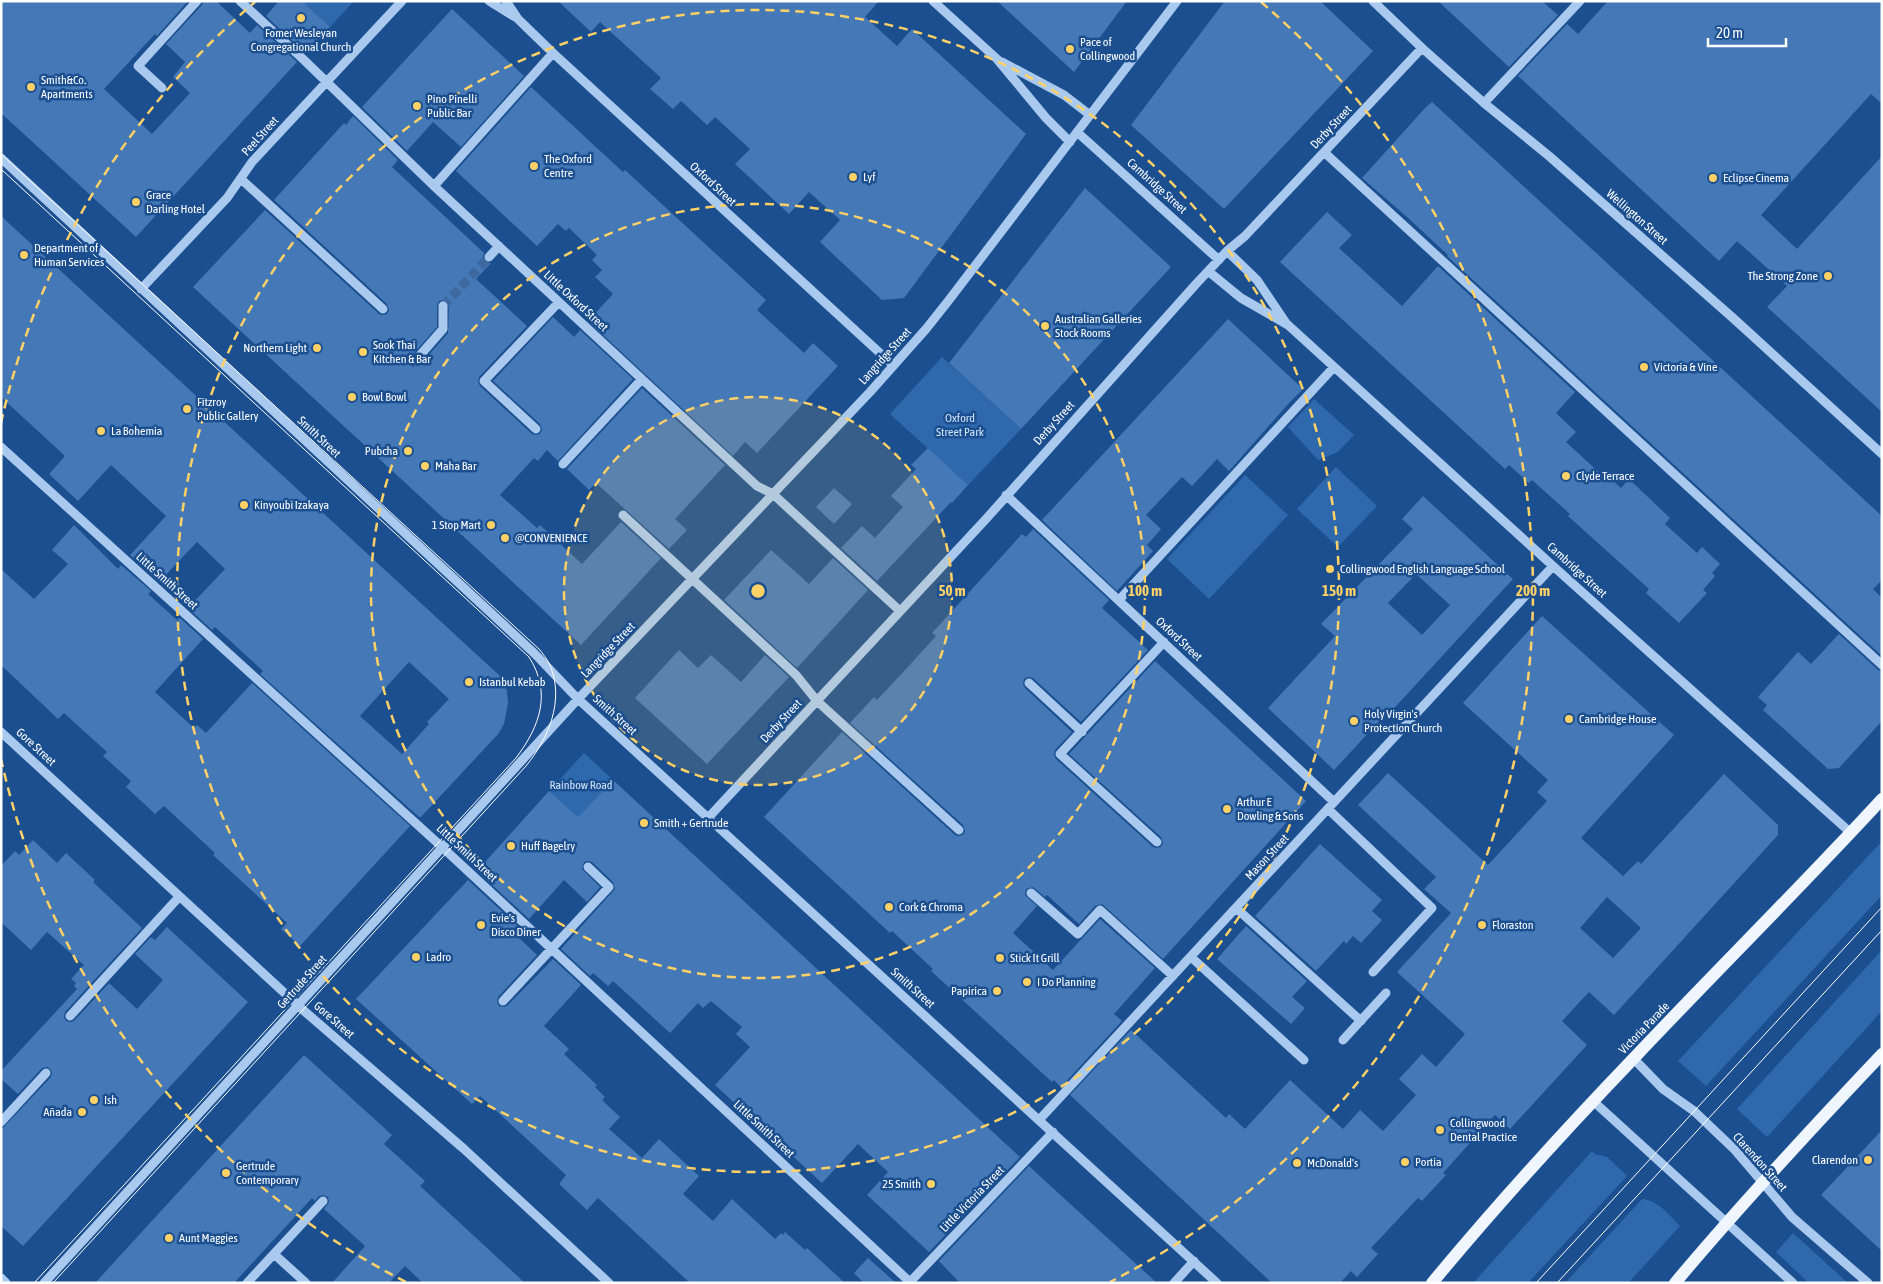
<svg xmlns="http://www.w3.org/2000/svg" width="1883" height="1284" font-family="'Asap Condensed',sans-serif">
<rect width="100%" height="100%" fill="#1b4f8f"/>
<path fill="#2e69ad" d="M302 1H354L330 27Z
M942 357 1021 429 968 485 890 414Z
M1314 399 1354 435 1338 452 1318 460 1288 427Z
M1336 467 1377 506 1338 547 1297 509Z
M1245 475 1288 515 1209 599 1167 559Z
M584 753 613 780 578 817 549 791Z
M1882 841V895L1706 1086 1678 1061Z
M1882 950V1011L1767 1137 1737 1109Z
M1592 1151 1595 1154 1607 1157 1627 1176 1528 1283H1473Z
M1642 1199C1658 1200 1669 1215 1680 1226L1632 1279 1628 1283H1565Z
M1793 1233 1848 1283H1809L1776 1252Z"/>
<path fill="#4478b7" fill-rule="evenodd" d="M1 1H188L157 36 155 34 104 89 152 134 190 93 173 77 185 62 166 44 202 5 203 1H216L250 33 257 25 297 62 136 237 1 113Z
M279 1H302L330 27 305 53 266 16Z
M558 1H879L865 17 897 46 912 29 1026 134 904 298 882 300 820 242 840 220 809 192 789 214 735 164 750 149 715 117 707 125 681 101 673 109 650 89 661 78 600 22 591 32Z
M997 1H1127L1074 72Z
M1225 1H1320L1373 51 1224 209 1131 125Z
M1438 1H1542L1558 15 1509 67Z
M1608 1H1882V104L1871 94 1761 215 1797 249 1882 156V412L1767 307 1787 286 1737 241 1719 261 1518 76 1567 24 1578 34Z
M452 9 524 76 461 147 433 122 407 151 362 107Z
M531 87 623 172 625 170 766 300 757 310 804 353 813 343 838 366 757 453 745 442 733 456 588 321 613 294 595 277 602 270 592 260 597 255 569 228 566 231 558 224 537 246 456 171Z
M1432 102 1882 516V580L1873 589 1882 598V656L1447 256 1448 255 1407 217 1362 178 1425 108Z
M353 116 398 160 392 167 484 253 483 259 487 263H491L476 279 527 326 479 377 478 382 480 386 532 434 535 435 540 434 542 430 540 424 493 381 553 317 574 337 580 330 633 379 558 461 547 450 538 461 534 458 500 495 537 528 540 525 582 564 621 522 661 558 581 645 193 287 265 210 379 314 382 315 387 314 389 310 387 304 274 200 344 123 346 125ZM443 300 447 301 449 306 448 333 420 365 413 367 409 363V359L437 327V306L439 301Z
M1085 188 1171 267 1021 429 949 363Z
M1327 212 1352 235 1339 248 1402 306 1438 266 1575 392 1556 413 1576 432 1566 442 1603 476 1605 474 1621 488 1629 479 1670 518 1665 524 1697 553 1702 547 1720 564 1712 573 1715 576 1703 590 1707 593 1679 623 1646 593 1649 589 1568 516 1570 514 1532 480 1529 483 1509 465 1505 469 1280 262Z
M1 216 500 676 507 691 508 703 504 724 499 733 421 817H419L260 674 263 671 215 627 212 630 188 608 225 569 197 542 159 582 130 555 166 516 111 465 78 501 49 474 65 456 1 397ZM409 662 449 699 427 722 429 724 402 754 360 716Z
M1228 319 1303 389 1289 403 1229 471 1217 459 1192 486 1182 477 1146 515 1161 529 1147 545 1153 551 1117 591 1042 520Z
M642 388 725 465 675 519 687 530 669 549 596 483 589 490 567 469Z
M928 448 968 485 952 503 951 502 877 581 841 548 862 526 875 538 903 507 891 496 916 469 911 465Z
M834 488 852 504 834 524 816 507Z
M1423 496 1513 579 1387 716 1385 715 1334 770 1268 708 1335 636 1321 624 1413 529 1402 519ZM1416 574 1450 605 1422 635 1388 603Z
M74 525 118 569 121 565 151 591 148 594 177 620 180 618 203 639 155 692 194 728 197 725 206 733 252 683 410 826 300 946 281 929 287 923 213 855 215 853 164 806 155 814 126 787 131 781 103 756 107 752 64 713 58 719 1 665V569L34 599 68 564 52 550Z
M1033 529 1109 600 1102 608 1148 650 1081 722 1033 678 1028 677 1024 679 1023 684 1025 688 1072 732 1055 750 1054 755 1056 759 1153 847 1156 848 1161 847 1163 843 1161 837 1069 754 1155 661 1306 801 1163 959 1102 904 1095 906 1079 924 1047 895 1045 897 1033 887 1026 889 1025 895 1037 906 1013 933 1053 970 1100 919 1155 968 1114 1014 1122 1021 1061 1087 1054 1080 1052 1082 931 971 933 969 892 931 890 933 764 817 842 732 955 835 958 836 963 835 965 831 963 825 850 723 874 697 877 700 907 668 936 636 932 633 1022 534 1026 537Z
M771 550 809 584 833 558 868 590 797 668 724 600Z
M1542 616 1674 735 1581 838 1623 876 1638 861 1641 864 1724 774 1778 825V835L1614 1015 1589 992 1562 1021 1587 1045 1510 1129 1495 1115 1443 1173 1446 1175 1422 1201 1418 1198 1371 1248 1378 1254 1357 1277 1351 1271 1340 1283H1272L1070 1095 1131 1030 1226 1118 1229 1114 1245 1129 1290 1080 1343 1129 1360 1110 1383 1131 1416 1095 1399 1079 1422 1054 1436 1067 1465 1034 1397 972 1451 913 1424 889 1436 877 1358 805 1388 773 1488 865 1547 801 1537 792 1548 780 1463 703ZM1607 897 1641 928 1613 958 1580 928Z
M1839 634 1878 670 1882 671V721L1839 768 1828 769 1763 710 1767 705 1758 697 1798 652 1811 664Z
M679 650 698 668 711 655 741 682 765 655 789 677 707 764 635 698Z
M613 780 1020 1157 929 1252 867 1195 888 1172 858 1144 822 1183 715 1085 750 1047 736 1034 742 1027 711 1001 703 1008 698 1003 670 1033 613 981 608 986 593 973 590 976 561 949 615 889 613 882 592 862 589 861 584 862 582 869 600 887 587 902 564 880 529 919 477 871 549 791 578 817Z
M33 840 57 863 66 853 95 880 93 882 142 928 65 1012 64 1017 66 1021 71 1022 75 1020 109 983 137 1009 163 980 135 954 151 937 155 940 167 927 248 1002 23 1246 1 1226V1130L51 1077 52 1072 48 1067 42 1068 18 1094 1 1079V1071L77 989 74 986 76 983 71 979 84 965 47 932 31 950 1 922V866L15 851 19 855Z
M1320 844 1382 900 1372 911 1382 920 1361 943 1353 936 1346 944 1344 941 1316 971 1255 916Z
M468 880 520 928 515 934 537 955 498 997 497 1002 499 1006 504 1007 508 1005 553 959 581 985 544 1026 569 1049 564 1054 597 1085 595 1087 605 1097 602 1100 620 1117 609 1129 642 1158 659 1139 699 1176 683 1194 713 1221 732 1199 775 1239 781 1233 783 1235 785 1232 805 1250 807 1248 845 1283H690L598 1198 587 1210 559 1184 566 1175 480 1096 472 1104 356 999Z
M1246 926 1307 981 1292 997 1305 1008 1291 1024 1217 959Z
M304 1055 392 1135 384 1144 425 1181 420 1186 525 1283H423L405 1266 389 1283H332L365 1246 324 1209 329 1202 328 1197 324 1195 319 1196 315 1201 312 1198 234 1283H95Z
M1882 1130V1251L1821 1195Z
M1029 1166 1055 1190 1157 1283H960L939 1261Z
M868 1258 896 1283H864L854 1273Z"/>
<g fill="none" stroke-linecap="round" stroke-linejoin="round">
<path stroke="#3d69a0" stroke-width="9" stroke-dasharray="9 4.5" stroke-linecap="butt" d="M443 306 489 257"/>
<path stroke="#a9c9ee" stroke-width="9" d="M240 1 304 60 434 186 757 486 773 494 900 611
M489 1 515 17
M506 1 518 19 553 53 893 365
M933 1 997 59 1046 118 1070 142
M1373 1 1422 48 1484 103 1549 156 1733 318 1882 454
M1002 62 1064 95 1090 115
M162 88 138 66 197 1
M1484 103 1580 1
M1077 132 1219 260
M1325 153 1882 665
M1 158 534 653 578 699 1217 1283
M241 179 383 309
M434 186 553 53
M1227 251 1257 280 1286 323
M489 257 499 246
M1208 271 1241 298 1288 325 1553 566 1851 833
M141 289 227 198 252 162 402 1
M415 361 443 329V306
M536 429 484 381 559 302
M1 447 442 847 911 1283
M563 464 642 379
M1006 495 1334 802
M623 515 796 675 817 701 959 830
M1119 600 1334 367
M1029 683 1082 732
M1 732 303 1010 464 1149 609 1283
M1328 809 1432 908 1373 972
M708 818 986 519 1196 284 1227 251 1245 236 1422 48
M1157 842 1060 754 1164 642
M1031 893 1078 934 1100 910 1173 976
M1236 908 1361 1021
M1191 957 1304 1060
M503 1001 609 887 588 867
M70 1016 179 897
M1343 1040 1386 993
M1633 1058 1663 1089 1694 1111 1735 1150 1792 1217 1868 1283
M1593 1101 1793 1283
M1039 1120 1553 566
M1 1122 46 1073
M274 1254 306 1283
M1 1278 6 1283
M44 1283 578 699 870 392 926 329 949 300 1177 1
M247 1283 323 1201
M909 1283 1053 1132
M1174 1283 1194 1261"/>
<path stroke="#f0f6ff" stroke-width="12" d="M1432 1283C1496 1206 1564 1131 1634 1058 1716 971 1801 887 1882 799
M1675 1283C1741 1204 1811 1129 1882 1054"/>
<path stroke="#fff" stroke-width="1" d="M1 154 539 649C543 654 547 659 550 665 565 701 548 739 526 766L53 1283
M1 169 529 657C552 693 540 726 516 758L34 1283
M1536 1283 1882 907
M1557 1283 1882 930"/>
</g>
<circle cx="758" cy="591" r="194" fill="#ffd166" fill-opacity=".12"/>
<g fill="none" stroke="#ffd166" stroke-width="2.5" stroke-dasharray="9 6">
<circle cx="758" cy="591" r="194"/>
<circle cx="758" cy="591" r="387"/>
<circle cx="758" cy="591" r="581"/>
<path d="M406 1282A775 775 0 0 1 1 759M1 423A775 775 0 0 1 255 2M1261 2A775 775 0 0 1 1110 1282"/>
</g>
<g fill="#ffd166" stroke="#1b4f8f" stroke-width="2">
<circle cx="301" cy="18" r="5"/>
<circle cx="1070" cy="49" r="5"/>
<circle cx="31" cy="87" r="5"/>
<circle cx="417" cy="106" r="5"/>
<circle cx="534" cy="166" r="5"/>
<circle cx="853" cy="177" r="5"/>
<circle cx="1713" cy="178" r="5"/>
<circle cx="136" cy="202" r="5"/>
<circle cx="24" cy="255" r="5"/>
<circle cx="1828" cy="276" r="5"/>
<circle cx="1045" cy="326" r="5"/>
<circle cx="317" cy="348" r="5"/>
<circle cx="363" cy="352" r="5"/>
<circle cx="1644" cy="367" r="5"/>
<circle cx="352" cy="397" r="5"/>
<circle cx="187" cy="409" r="5"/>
<circle cx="101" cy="431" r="5"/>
<circle cx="408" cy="451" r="5"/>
<circle cx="425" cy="466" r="5"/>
<circle cx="1566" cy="476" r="5"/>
<circle cx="244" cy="505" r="5"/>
<circle cx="491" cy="525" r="5"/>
<circle cx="505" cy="538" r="5"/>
<circle cx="1330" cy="569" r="5"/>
<circle cx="469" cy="682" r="5"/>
<circle cx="1569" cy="719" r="5"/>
<circle cx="1354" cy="721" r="5"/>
<circle cx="1227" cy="809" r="5"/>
<circle cx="644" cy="823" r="5"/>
<circle cx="511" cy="846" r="5"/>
<circle cx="889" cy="907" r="5"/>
<circle cx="481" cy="925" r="5"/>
<circle cx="1482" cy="925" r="5"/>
<circle cx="416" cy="957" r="5"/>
<circle cx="1000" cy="958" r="5"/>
<circle cx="1027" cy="982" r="5"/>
<circle cx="997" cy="991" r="5"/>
<circle cx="94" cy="1100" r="5"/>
<circle cx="82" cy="1112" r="5"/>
<circle cx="1440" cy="1130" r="5"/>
<circle cx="1868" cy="1160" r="5"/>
<circle cx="1405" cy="1162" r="5"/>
<circle cx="1297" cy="1163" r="5"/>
<circle cx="226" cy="1173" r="5"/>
<circle cx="931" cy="1184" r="5"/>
<circle cx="169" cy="1238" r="5"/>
</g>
<g text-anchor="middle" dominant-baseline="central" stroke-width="5" stroke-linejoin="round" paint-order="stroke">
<g font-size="12" fill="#fff" stroke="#1b4f8f" text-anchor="start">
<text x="301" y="33" text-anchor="middle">Fomer Wesleyan<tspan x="301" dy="14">Congregational Church</tspan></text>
<text x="1080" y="42">Pace of<tspan x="1080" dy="14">Collingwood</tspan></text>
<text x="41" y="80">Smith&amp;Co.<tspan x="41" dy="14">Apartments</tspan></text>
<text x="427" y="99">Pino Pinelli<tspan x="427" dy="14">Public Bar</tspan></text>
<text x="544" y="159">The Oxford<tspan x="544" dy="14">Centre</tspan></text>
<text x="863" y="177">Lyf</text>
<text x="1723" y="178">Eclipse Cinema</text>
<text x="146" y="195">Grace<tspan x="146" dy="14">Darling Hotel</tspan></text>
<text x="34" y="248">Department of<tspan x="34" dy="14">Human Services</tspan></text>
<text x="1818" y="276" text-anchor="end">The Strong Zone</text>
<text x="1055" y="319">Australian Galleries<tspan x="1055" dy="14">Stock Rooms</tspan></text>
<text x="373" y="345">Sook Thai<tspan x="373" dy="14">Kitchen &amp; Bar</tspan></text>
<text x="307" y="348" text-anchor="end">Northern Light</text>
<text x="1654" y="367">Victoria &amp; Vine</text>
<text x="362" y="397">Bowl Bowl</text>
<text x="197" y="402">Fitzroy<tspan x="197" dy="14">Public Gallery</tspan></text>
<text x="111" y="431">La Bohemia</text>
<text x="398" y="451" text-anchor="end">Pubcha</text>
<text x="435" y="466">Maha Bar</text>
<text x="1576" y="476">Clyde Terrace</text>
<text x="254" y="505">Kinyoubi Izakaya</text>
<text x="481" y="525" text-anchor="end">1 Stop Mart</text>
<text x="515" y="538">@CONVENIENCE</text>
<text x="1340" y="569">Collingwood English Language School</text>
<text x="479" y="682">Istanbul Kebab</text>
<text x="1364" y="714">Holy Virgin's<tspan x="1364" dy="14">Protection Church</tspan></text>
<text x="1579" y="719">Cambridge House</text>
<text x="1237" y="802">Arthur E<tspan x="1237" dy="14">Dowling &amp; Sons</tspan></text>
<text x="654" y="823">Smith + Gertrude</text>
<text x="521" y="846">Huff Bagelry</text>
<text x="899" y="907">Cork &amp; Chroma</text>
<text x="491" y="918">Evie's<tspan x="491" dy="14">Disco Diner</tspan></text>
<text x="1492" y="925">Floraston</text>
<text x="426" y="957">Ladro</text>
<text x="1010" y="958">Stick It Grill</text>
<text x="1037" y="982">I Do Planning</text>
<text x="987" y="991" text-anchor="end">Papirica</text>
<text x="104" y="1100">Ish</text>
<text x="72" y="1112" text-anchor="end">Añada</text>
<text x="1450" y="1123">Collingwood<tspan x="1450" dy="14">Dental Practice</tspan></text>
<text x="1858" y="1160" text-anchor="end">Clarendon</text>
<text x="1415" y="1162">Portia</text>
<text x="1307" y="1163">McDonald's</text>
<text x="236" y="1166">Gertrude<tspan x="236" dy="14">Contemporary</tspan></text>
<text x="921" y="1184" text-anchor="end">25 Smith</text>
<text x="179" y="1238">Aunt Maggies</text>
</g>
<g font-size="12" fill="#fff" stroke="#1b4f8f">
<text transform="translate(1331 127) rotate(-47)">Derby Street</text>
<text transform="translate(260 136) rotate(-48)">Peel Street</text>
<text transform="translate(713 184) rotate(43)">Oxford Street</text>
<text transform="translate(1157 186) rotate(42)">Cambridge Street</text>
<text transform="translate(1637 217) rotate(41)">Wellington Street</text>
<text transform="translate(576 301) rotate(43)">Little Oxford Street</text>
<text transform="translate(885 356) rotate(-48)">Langridge Street</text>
<text transform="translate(1054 423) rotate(-48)">Derby Street</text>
<text transform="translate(319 437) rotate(43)">Smith Street</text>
<text transform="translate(1577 570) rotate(42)">Cambridge Street</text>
<text transform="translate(167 581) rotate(42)">Little Smith Street</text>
<text transform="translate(1179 639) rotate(43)">Oxford Street</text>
<text transform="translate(608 650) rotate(-46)">Langridge Street</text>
<text transform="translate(615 715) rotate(42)">Smith Street</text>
<text transform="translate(781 721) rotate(-47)">Derby Street</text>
<text transform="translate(36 747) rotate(43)">Gore Street</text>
<text transform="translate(467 853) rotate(43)">Little Smith Street</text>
<text transform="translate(1267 857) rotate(-47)">Mason Street</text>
<text transform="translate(302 982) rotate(-48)">Gertrude Street</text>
<text transform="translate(913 988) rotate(42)">Smith Street</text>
<text transform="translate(334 1020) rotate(41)">Gore Street</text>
<text transform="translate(1644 1028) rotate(-46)">Victoria Parade</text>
<text transform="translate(764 1129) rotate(43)">Little Smith Street</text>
<text transform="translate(1760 1162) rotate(48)">Clarendon Street</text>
<text transform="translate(972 1199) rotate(-46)">Little Victoria Street</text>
</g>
<g font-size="12" fill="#cfe3fa" stroke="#1b4f8f">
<text x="960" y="418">Oxford<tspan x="960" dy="14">Street Park</tspan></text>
<text x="581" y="785">Rainbow Road</text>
</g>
</g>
<circle cx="758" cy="591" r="8" fill="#ffd166" stroke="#1b4f8f" stroke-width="2.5"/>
<g font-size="15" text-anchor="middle" font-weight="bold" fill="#ffd166" stroke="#1b4f8f" stroke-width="5" stroke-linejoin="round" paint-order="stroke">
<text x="952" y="596">50 m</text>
<text x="1145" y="596">100 m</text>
<text x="1339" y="596">150 m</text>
<text x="1533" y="596">200 m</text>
</g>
<rect width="1883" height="1284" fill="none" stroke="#ffffff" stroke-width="5"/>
<path d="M1708 38v8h78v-8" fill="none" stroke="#ffffff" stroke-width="2.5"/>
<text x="1716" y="38" font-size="15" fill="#ffffff" stroke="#1b4f8f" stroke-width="4" paint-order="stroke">20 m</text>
</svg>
